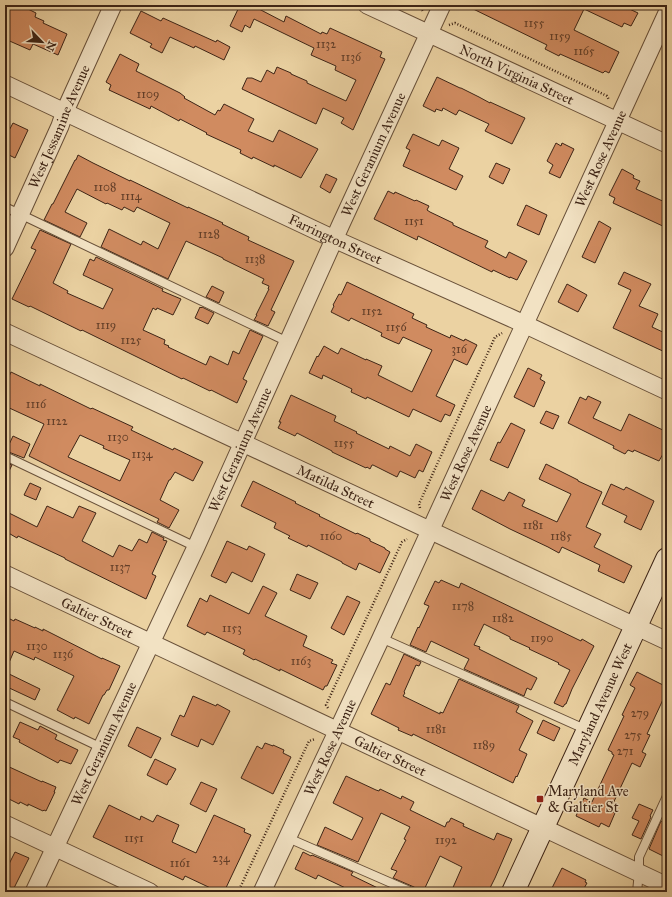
<svg xmlns="http://www.w3.org/2000/svg" width="672" height="897" font-family="'IM FELL Great Primer',serif">
<rect width="100%" height="100%" fill="#ebd2a2"/>
<filter id="stains"><feTurbulence type="fractalNoise" baseFrequency=".005" numOctaves="4"/><feColorMatrix values="0 0 0 0 .2 0 0 0 0 .09 0 0 0 0 .02 0 0 0 .5 -.17"/></filter>
<radialGradient id="worn" r=".72"><stop offset=".6" stop-color="#630" stop-opacity="0"/><stop offset="1" stop-color="#630" stop-opacity=".3"/></radialGradient>
<path fill="#d08b60" stroke="#3d2416" fill-rule="evenodd" d="M5 5H20L36 13 35 17 44 21 43 23 67 34 58 55 33 44 30 50 5 39Z
M240 5H261L259 9 284 22 286 16 321 34 322 32 327 34 330 28 382 52 380 57 385 59 353 130 341 123 344 118 323 108 316 124 242 89 247 78H252L261 82 267 70 274 74 277 67 291 73V74L307 81V83L346 101 356 80 335 70 336 66 311 55 314 48 254 19 250 28 245 25 242 32 230 26Z
M465 5H621L638 13 631 26 624 23 622 27 584 9 574 30 619 52 609 73 605 71 603 73 560 54 559 56 545 49 547 45Z
M141 11 161 21 163 18 216 42 217 40 230 47 224 60 195 46 194 48 170 37 162 53 150 47 152 44 130 33Z
M120 54 139 64 136 71 180 93 185 97 184 98 215 115 218 110 220 111 224 104 254 119 248 131 273 142 279 130 318 149 301 178 274 165V167L253 157 252 159 240 153 241 150 206 134 207 133 180 119 179 121 151 106 150 109 109 90 111 85 106 82Z
M437 77 460 88H461L479 97 490 103V102L525 118 512 144 485 131 489 124 459 110 456 115 443 108 442 111 436 109 435 112 423 106Z
M13 123 28 130 15 158 5 153V138Z
M413 134 439 146 442 140 459 148 449 169 463 176 456 190 403 166 410 150 406 148Z
M556 143 561 146 562 143 574 149 560 178 549 173 553 165 547 161Z
M78 155 93 163 130 181V180L188 208V207L223 223 222 224 249 237 248 240 294 261 271 310 275 312 268 326 254 320 257 315H256L269 289H268L269 286 262 283 264 279 223 259V258L186 241 168 279 101 247 109 229 141 245 143 241 158 249 170 223 137 207 134 212 124 207 122 210 107 203 106 204 77 189 65 212 87 223 80 237 44 220 52 204H53L75 160H76Z
M496 163 510 169 503 184 489 177Z
M622 169 633 175 634 176 633 178 640 181 636 189 667 203V228L613 203 615 198 609 195Z
M326 174 337 179 330 193 320 187Z
M388 191 394 194 395 192 415 201 416 200 429 206 427 210 430 212 453 223V225L488 241 485 247 506 258 509 252 527 261 517 280 510 277V278L493 270 492 272 418 236 417 240 374 219Z
M526 205 547 215 539 235 517 225Z
M599 221 611 228 595 263 582 257Z
M40 230 71 244 53 283 68 291 67 293 103 309 113 289 83 275 90 259 94 261 96 257 163 289 162 291 181 299 173 315 157 308 156 310 153 308 143 330 165 340 164 344 169 346 168 347 206 365 210 356 228 365 233 351 239 354 250 330 263 336 243 379 247 381 237 403 211 390 210 391 183 378 182 379 82 330 81 331 30 306 29 307 12 299 36 250 31 248Z
M624 272 651 284 639 306 658 314 652 327 667 334V353L613 328 631 290 618 284Z
M347 282 414 314 412 318 427 325 426 327 450 338 451 335 464 341 465 339 477 345 467 365 454 359 436 396 455 405 450 416 445 414 441 422 413 409 409 417 367 397 366 399 351 392 352 389 323 375 322 379 309 373 317 356 318 357 324 346 338 354 341 348 366 360V359L382 366 378 375 412 392 432 350 403 337 399 344 394 342 381 336 382 333 351 318 349 321 331 312 334 306 333 305 339 294 341 295Z
M567 284 587 295 578 312 558 302Z
M212 286 224 292 219 303 206 297Z
M200 307 201 308 202 307 214 313 208 324 195 318Z
M528 368 542 375 540 379 545 382 534 407 514 397Z
M11 372 40 386V384L91 409 92 408 133 427 131 430 173 450 174 448 203 462 193 481 175 472 170 480H169L160 500 179 510 169 528 157 522 159 519 63 473 29 456 44 424 5 406V385ZM80 435 104 446 103 448 130 460 120 481 68 457Z
M291 395 336 416 334 421 357 432 356 433 389 449 390 446 410 456 416 444 432 452 423 472 419 470 415 478 400 471 397 477 373 465H372L370 469 367 467 366 468 332 452V451L297 433 295 436 278 428 281 422H279Z
M588 396 601 402 593 418 621 431 629 414 667 432V456L663 454 659 461 634 450 633 452 628 450 625 454 613 448 614 446 568 423 580 397 586 400Z
M546 411 559 416 553 429 540 423Z
M511 423 525 430 508 468 490 460 498 442 500 443Z
M13 436 30 444 24 458 6 451Z
M5 462 12 465 5 479Z
M546 464 578 480V481L602 492 586 527 601 534 594 547 632 566 624 583 598 571 600 565 562 547 559 553 548 547 510 529 472 509 481 490 504 501 509 492 525 500 522 506 557 522 571 494 539 479Z
M253 481 296 502 295 503 320 515 319 516 356 534 357 533 370 539V541L385 548V549L390 552 380 573 359 563 356 570 342 563V562L308 545 307 547 288 538 290 536 274 528 276 523 241 506Z
M30 483 41 488 36 500 24 495Z
M611 484 624 490 626 487 654 501 641 530 624 522 627 516 602 504Z
M47 506 73 518 79 506 96 513 82 541 113 557 119 545 132 551 139 539 147 543 152 532 164 538 163 540 167 541 152 574 156 576 146 599 65 559V558L18 536 17 538 5 531V511L37 527Z
M227 541 247 550 249 546 265 554 252 582 232 572 226 583 211 576Z
M297 574 318 583 310 599 290 590Z
M441 580 459 588 461 583 581 641 582 639 594 646 572 689 566 704H565L563 707 554 703 570 670 558 664 559 663 529 649 530 648 510 639V637L484 624 474 645 480 647 479 649 537 678 531 690 527 688 524 696 464 669 469 659 431 641 426 652 410 645 418 627 419 628 429 606 424 604 435 581 439 583Z
M263 586 277 593 265 616 307 636 303 646 333 660 331 663 337 665 327 686H325L323 690 280 669V671L255 659 254 660 243 654 245 650 207 632 205 635 187 626 200 598 207 602 210 595 249 614Z
M347 596 360 602 344 635 331 628Z
M10 619 14 621 15 619 35 628V627L43 631V629L102 659V658L120 666 109 690H107L104 695H103L89 724 75 717 74 719 57 710 74 676 35 657 34 660 14 651 5 672V630Z
M404 654 421 662 419 666 416 665 404 692 405 693 403 696 440 714V712L443 713 459 679 519 706 516 712 533 721 519 750 527 754 517 777 516 776 513 783 413 734 412 736 398 730 399 728 371 714 386 683 390 685Z
M5 672 40 689 35 700 5 686Z
M637 672 667 687V691L647 734 650 735 642 752 646 754 640 767 632 763 610 810 615 813 609 827 601 823 599 827 576 816 584 798 592 802 614 755 612 754V752L608 750 624 716 622 715 635 688 630 685Z
M193 696 216 706 217 704 230 711 213 745 201 739 198 747 171 735 180 715 184 717Z
M543 720 560 728 554 741 537 733Z
M20 722 38 730 40 726 57 735 55 739 78 750 71 764 60 760 58 763 19 742 20 740 13 737Z
M137 727 161 738 151 758 128 746Z
M265 743 273 746V745L284 750 283 753 291 757 273 794 241 778 257 746 262 749Z
M155 759 176 769 170 780H169L167 785 147 775Z
M5 765 42 782V781L56 787 54 792H55L46 811 44 810 43 811 28 804V806L20 802 19 804 5 797Z
M346 776 376 790 379 791 380 789 401 799 402 796 414 802 410 810 445 827 447 822H449L451 818 464 824 463 826 494 840 497 833 512 839 495 878 488 892H451L462 867 440 856 423 892H417V889L414 887 393 878 397 871 391 869 406 840 404 839 410 827 381 813 358 862 317 845 325 827 352 840 363 818 333 803Z
M201 782 217 789 206 812 190 804Z
M639 804 653 810 650 816 651 817 641 839 632 835 639 821 632 818Z
M109 805 140 820 141 816 153 822 157 815 179 825 172 842 196 853 214 815 245 829 244 832 251 835 224 892H219L185 876 183 880 93 837Z
M661 821 667 824V858L649 849Z
M15 852 29 858 13 890 5 886V872Z
M303 852 311 856 312 855 353 872 351 875 386 892H354L318 875 316 879 295 869Z
M562 868 586 880 585 882 587 883 582 892H550Z"/>
<g fill="none" stroke-linecap="round" stroke-linejoin="round">
<g stroke="#685039" stroke-width="10">
<path id="service" d="M5 207 288 342
M5 456 196 547
M381 638 587 730
M5 702 102 748
M288 838 412 892
M637 892 639 872V857L667 796"/>
</g>
<g stroke="#685039" stroke-width="19">
<g id="minor">
<path id="s1" d="M367 5 667 144"/>
<path id="s2" d="M5 84 334 239 511 318 667 391"/>
<path id="s3" d="M5 248 60 126 65 111 113 5"/>
<path id="s4" d="M5 332 667 641"/>
<path id="s5" d="M5 574 667 886"/>
<path d="M5 824 150 892"/>
<path id="s6" d="M34 892 196 547 341 224 442 5"/>
<path id="s7" d="M262 892 381 638 667 13"/>
</g>
</g>
<g stroke="#3d2416" stroke-width="24">
<g id="secondary">
<path id="s8" d="M513 892 667 559"/>
</g>
</g>
<path stroke="#3d2416" stroke-width="2.5" stroke-dasharray="1 2" stroke-linecap="butt" d="M415 5 420 7 423 11
M449 25 455 23 607 96 609 100
M420 508 419 504 495 337 502 333
M328 708 326 705 402 542 407 539
M238 892 309 741 315 739"/>
<use href="#service" stroke="#f2e2c3" stroke-width="8"/>
<use href="#minor" stroke="#f2e2c3" stroke-width="17"/>
<use href="#secondary" stroke="#f2e2c3" stroke-width="22"/>
</g>
<rect fill="#8f2418" stroke="#f2e2c3" stroke-width="1.5" x="536" y="795" width="8" height="8" rx="2"/>
<g text-anchor="middle" dominant-baseline="central" stroke-width="3" stroke-linejoin="round" paint-order="stroke">
<g font-size="12" fill="#623e28">
<text x="534" y="23">1155</text>
<text x="560" y="36">1159</text>
<text x="326" y="44">1132</text>
<text x="584" y="51">1165</text>
<text x="351" y="57">1136</text>
<text x="148" y="94">1109</text>
<text x="105" y="187">1108</text>
<text x="131" y="196">1114</text>
<text x="414" y="221">1151</text>
<text x="209" y="234">1128</text>
<text x="255" y="259">1138</text>
<text x="372" y="311">1152</text>
<text x="106" y="325">1119</text>
<text x="396" y="327">1156</text>
<text x="131" y="340">1125</text>
<text x="459" y="349">316</text>
<text x="36" y="404">1116</text>
<text x="57" y="421">1122</text>
<text x="118" y="437">1130</text>
<text x="344" y="443">1155</text>
<text x="142" y="454">1134</text>
<text x="533" y="525">1181</text>
<text x="331" y="536">1160</text>
<text x="561" y="536">1185</text>
<text x="120" y="567">1137</text>
<text x="463" y="606">1178</text>
<text x="503" y="618">1182</text>
<text x="232" y="628">1153</text>
<text x="542" y="638">1190</text>
<text x="37" y="646">1130</text>
<text x="63" y="654">1136</text>
<text x="301" y="661">1163</text>
<text x="640" y="713">279</text>
<text x="436" y="729">1181</text>
<text x="633" y="735">275</text>
<text x="484" y="745">1189</text>
<text x="625" y="751">271</text>
<text x="134" y="838">1151</text>
<text x="446" y="840">1192</text>
<text x="221" y="858">234</text>
<text x="180" y="863">1161</text>
</g>
<g font-size="14" fill="#3d2416" stroke="#f2e2c3">
<text stroke="none"><textPath href="#s1" startOffset="165">North Virginia Street</textPath></text>
<text stroke="none"><textPath href="#s3" startOffset="133">West Jessamine Avenue</textPath></text>
<text stroke="none"><textPath href="#s6" startOffset="812">West Geranium Avenue</textPath></text>
<text stroke="none"><textPath href="#s7" startOffset="808">West Rose Avenue</textPath></text>
<text stroke="none"><textPath href="#s2" startOffset="365">Farrington Street</textPath></text>
<text stroke="none"><textPath href="#s6" startOffset="488">West Geranium Avenue</textPath></text>
<text stroke="none"><textPath href="#s7" startOffset="484">West Rose Avenue</textPath></text>
<text stroke="none"><textPath href="#s4" startOffset="365">Matilda Street</textPath></text>
<text stroke="none"><textPath href="#s5" startOffset="102">Galtier Street</textPath></text>
<text stroke="none"><textPath href="#s8" startOffset="207">Maryland Avenue West</textPath></text>
<text stroke="none"><textPath href="#s6" startOffset="164">West Geranium Avenue</textPath></text>
<text stroke="none"><textPath href="#s7" startOffset="160">West Rose Avenue</textPath></text>
<text stroke="none"><textPath href="#s5" startOffset="426">Galtier Street</textPath></text>
</g>
<g font-size="14" fill="#3d2416" stroke="#f2e2c3" text-anchor="start">
<text x="548" y="791">Maryland Ave<tspan x="548" dy="16">&amp; Galtier St</tspan></text>
</g>
</g>
<rect width="672" height="897" fill="none" stroke="#ebd2a2" stroke-width="20"/>
<rect x="6" y="6" width="660" height="885" fill="none" stroke="#3d2416" stroke-width="2"/>
<rect x="10" y="10" width="652" height="877" fill="none" stroke="#3d2416"/>
<g transform="translate(42 42) rotate(115)" stroke="#f2e2c3" stroke-width="3" paint-order="stroke">
<path d="M0-3L7 15L0 10L-7 15Z" fill="#3d2416"/>
<text y="-6" font-size="11" font-weight="bold" text-anchor="middle" fill="#3d2416">N</text>
</g>
<rect width="100%" height="100%" filter="url(#stains)"/>
<rect width="100%" height="100%" fill="url(#worn)"/>
</svg>
